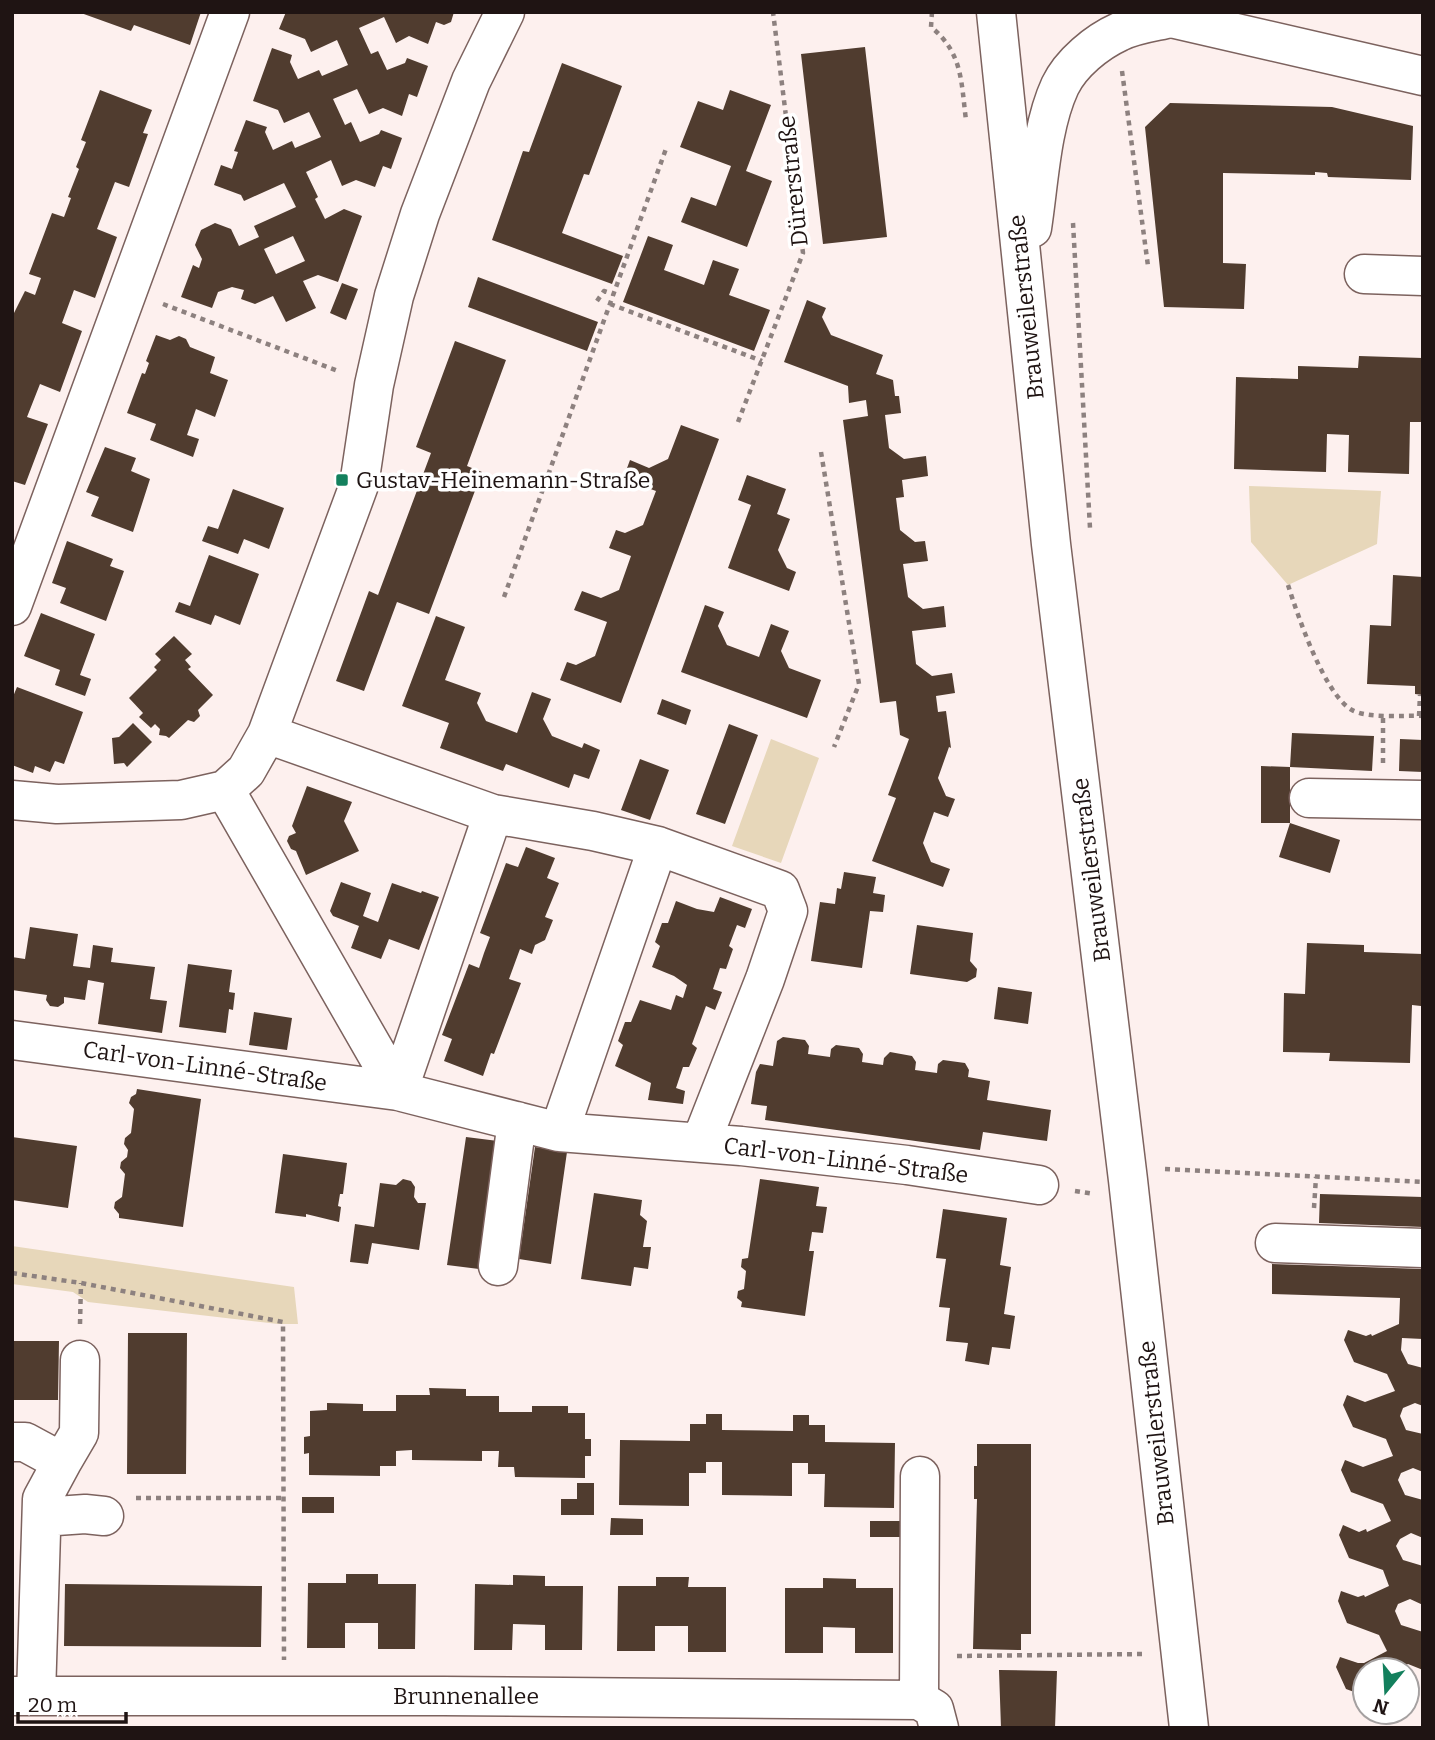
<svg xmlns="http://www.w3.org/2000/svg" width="1435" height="1740" font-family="Bitter,serif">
<rect width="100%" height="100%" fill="#fdf0ee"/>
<path fill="#e7d7ba" d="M1249 486 1381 491 1377 544 1288 585 1251 542Z
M771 739 819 758 781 863 732 846Z
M12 1246 294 1287 298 1324H278L88 1302 73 1292 12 1284Z"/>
<path fill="#503c2f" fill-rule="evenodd" d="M201 12 190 45 134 25 131 31 81 13Z
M286 12H454L451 22 444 25 436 22 428 44 409 36 396 43 384 17 359 28 371 54 378 51 387 70 405 63 407 58 428 66 417 97 409 94 402 116 383 108 369 114 357 89 333 99 345 125 351 122 360 142 379 134 381 130 402 138 391 169 383 166 375 187 356 180 342 186 331 160 306 172 318 197 315 199 325 219 344 209 362 216 338 282 318 275 303 281 316 308 286 322 273 296 255 304 241 299 244 290 232 287 218 292 212 308 181 297 193 265 199 268 202 259 195 245 201 230 215 223 231 229 239 246 259 237 254 226 296 207 284 183 244 201 241 195 214 185 221 165 232 169 238 152 234 151 246 120 267 127 265 132 273 150 292 141 295 148 321 137 309 112 284 123 278 110 253 101 272 48 292 55 290 62 298 79 319 70 322 76 348 65 337 40 311 52 305 39 279 29ZM293 236 305 261 276 274 264 249Z
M865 47 887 237 823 244 801 54Z
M562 63 622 86 589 175 584 174 562 233 623 256 612 284 492 240 523 151 529 152Z
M100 90 152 110 143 133 148 134 129 187 115 182 97 229 117 237 95 298 74 290 62 323 82 331 60 392 40 384 27 417 48 424 25 485 12 481V317L25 291 35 295 41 278 29 274 52 213 64 217 71 198 68 197 79 169 76 167 86 142 81 140Z
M730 90 771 105 746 171 772 181 747 247 681 222 691 197 716 206 731 166 680 147 698 101 723 110Z
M1170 103 1332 107 1413 126 1411 180 1328 177 1327 173 1315 172V175L1223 173V263L1246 264 1244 309 1164 307 1145 127Z
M648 236 673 245 664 270 704 285 713 260 739 269 729 295 770 310 754 351 623 302Z
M478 277 598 322 587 351 468 307Z
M342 283 358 289 346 320 330 313Z
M807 300 826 308 822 317 831 335 883 355 876 374 893 380 895 396H899L901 413 885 415 889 448 904 459 926 456 928 476 902 480 904 497 896 498 900 530 915 542 925 541 928 561 903 564 908 597 923 609 944 606 946 627 912 631 916 664 932 676 952 673 955 693 936 696 938 712 946 711 951 748 949 747 938 778 946 796 955 799 948 817 934 812 923 843 931 862 950 869 943 887 872 861 896 798 888 795 909 739 900 735 896 701 880 703 843 420 868 416 866 400 849 403 848 386 784 362Z
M156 335 170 340 179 336 186 339 190 347 215 357 210 373 228 380 215 417 196 409 187 435 199 439 193 457 150 440 156 424 127 413 142 373 145 374 149 363 146 361Z
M455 341 506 360 467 466 482 472 429 614 397 602 364 691 336 681 369 591 378 595 431 453 416 447Z
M1359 356 1423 358 1421 422H1410L1409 474 1348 472 1349 435 1327 434 1326 472 1234 469 1236 377 1298 379V366L1358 368Z
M681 425 719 439 621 703 560 680 567 662 576 665 595 656 607 622 574 610 582 591 601 598 619 590 631 556 609 548 616 530 625 533 643 525 656 491 623 479 630 460 649 468 668 459Z
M105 447 136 458 131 471 150 479 133 532 91 516 99 497 86 492Z
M747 475 786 489 777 514 790 519 778 550 787 568 796 572 789 591 728 568 751 505 738 500Z
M233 489 284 508 269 549 244 539 238 554 202 541 208 526 218 529Z
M67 541 113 559 110 566 124 571 106 621 60 603 66 588 52 583Z
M209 555 259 574 240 625 215 615 211 625 175 612 179 602 190 606Z
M1393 575 1423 577V695L1415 694V686L1367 684 1370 625 1391 626Z
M705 605 724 612 718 626 727 645 759 657 771 624 789 631 781 651 789 668 821 680 807 718 681 672Z
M41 613 95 634 80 675 91 679 85 696 55 685 60 670 24 656Z
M436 616 465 627 445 680 481 693 477 703 486 721 517 733 532 692 551 699 543 719 552 736 582 748 584 743 600 750 589 779 574 774 569 788 506 764 503 771 440 748 449 723 402 706Z
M174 636 192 654 185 660 191 667 188 669 213 695 198 710 200 716 194 722 188 720 169 738 166 736 159 735 160 729 155 724 151 728 139 717 143 713 129 698 157 670 154 667 161 660 155 654Z
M17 687 83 712 64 764 55 761 50 772 35 766 33 773 12 765V699Z
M662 699 691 710 686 725 657 714Z
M133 723 152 742 127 767 124 763 114 764 112 738 119 737Z
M729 724 758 735 725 824 696 814Z
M1292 733 1374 736 1372 771 1290 767Z
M1400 739 1423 740V772L1399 771Z
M640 759 669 770 650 820 621 810Z
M1261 766 1290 767V823L1340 840 1330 873 1279 857 1290 823H1261Z
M307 786 352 802 344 821 359 851 306 875 296 851 291 849 287 841 289 836 296 833 292 826Z
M526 847 555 858 547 878 559 883 545 917 553 920 545 940 535 945 532 954 520 949 509 979 521 983 494 1054 491 1053 483 1076 444 1061 452 1039 442 1035 469 964 479 968 484 953 490 937 480 933 506 863 518 867Z
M844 872 876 877 873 893 885 895 883 912 870 911 862 968 811 961 820 902 835 904 837 888 841 889Z
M341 882 371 893 363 916 378 922 392 883 421 893 422 891 439 897 419 950 389 939 381 959 351 948 359 926 333 916 330 911Z
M720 897 752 909 745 928 737 925 729 946 733 949 726 969 720 968 713 989 722 992 715 1010 706 1006 692 1044 697 1048 689 1067H683L676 1088 685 1091 683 1104 648 1100 651 1083 615 1066 623 1045 618 1041 625 1022H631L640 1000 671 1010 676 995 683 998 687 985 674 976 652 967 660 946 655 942 662 923H668L676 901 697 909 714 912Z
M917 925 973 933 970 961 977 969 976 977 967 982 910 974Z
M30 927 78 934 73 966 90 968 93 945 113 948 111 962 155 967 150 999 167 1001 162 1033 98 1024 104 983 88 980 85 1000 64 997V1003L58 1007 50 1006 46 1000 47 995 12 990V957L25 959Z
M1307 943 1364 945V952L1423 954 1421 1006 1412 1005 1410 1063 1329 1061 1330 1053 1283 1052 1284 993 1305 994Z
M188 964 232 970 229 992 235 993 233 1010 229 1009 226 1033 179 1027Z
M998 987 1032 992 1028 1024 994 1019Z
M254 1012 292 1018 287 1050 249 1045Z
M783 1037 805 1040 809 1046 808 1054 830 1057 831 1049 836 1045 859 1048 863 1054 862 1062 883 1065 884 1058 890 1052 912 1056 916 1062 915 1070 937 1073 938 1064 943 1060 965 1063 969 1070 968 1077 990 1081 987 1100 1051 1110 1047 1141 983 1132 980 1150 765 1120 767 1106 751 1104 756 1072 760 1064 773 1066 777 1041Z
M137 1089 201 1099 183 1227 119 1218V1214L114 1208 115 1202 122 1197 125 1174 120 1168 121 1162 127 1157 128 1150 124 1144 125 1138 131 1133 134 1109 129 1103 131 1097 136 1094Z
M12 1137 77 1146 68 1208 12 1200Z
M466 1137 498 1141 479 1269 447 1265Z
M535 1147 567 1152 551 1264 519 1259Z
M283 1154 347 1163 343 1194H340L338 1206 341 1207 339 1222 306 1214V1217L275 1213Z
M403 1179 411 1181 415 1187 414 1197 418 1203H426L419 1250 372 1243 368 1264 350 1262 355 1224 374 1227 380 1183 396 1185Z
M760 1179 819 1187 816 1206 827 1207 823 1233 812 1232 809 1251H814L805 1316 741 1307 742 1302 737 1298 738 1291 744 1289 746 1271 741 1267 742 1259 748 1258Z
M594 1193 642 1200 640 1215 647 1221 643 1247H651L648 1269 634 1267 631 1286 581 1279Z
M1320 1194 1423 1197V1227L1319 1223Z
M943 1209 1007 1218 1000 1265 1011 1267 1004 1314 1015 1316 1010 1349 992 1347 989 1365 965 1361 968 1343 946 1341 950 1308 939 1307 946 1259 936 1258Z
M1272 1264 1423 1269V1339L1402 1338 1401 1350 1408 1364 1423 1368V1406L1415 1403 1403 1408 1400 1416 1406 1430 1423 1434V1472L1413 1468 1401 1473 1398 1480 1405 1495 1423 1500V1538L1411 1533 1400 1539 1396 1546 1403 1560 1423 1566V1605L1410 1599 1398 1604 1395 1611 1401 1625 1423 1632V1670L1408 1664 1395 1670H1365V1696L1346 1689 1336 1667 1340 1657 1358 1663H1364L1387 1651 1379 1635 1347 1623 1338 1601 1341 1591 1358 1597 1364 1595 1365 1597 1389 1586 1383 1570 1349 1558 1339 1535 1343 1525 1359 1532 1366 1529 1367 1532 1391 1521 1383 1504 1351 1492 1341 1470 1345 1460 1363 1467 1393 1456 1386 1439 1353 1427 1343 1405 1347 1395 1365 1402 1395 1391 1387 1374 1354 1362 1344 1340 1348 1330 1366 1336 1371 1334 1372 1336 1399 1324 1400 1298 1272 1294Z
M128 1333H187L186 1474H127Z
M12 1341H59L58 1400H12Z
M429 1388 466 1389V1396H499V1412H532V1406H568V1413H585V1439H591V1456H585V1478L515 1477 514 1467H498L499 1451H482V1461L412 1460V1450L396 1451V1466H380V1476L309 1475V1453L304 1454V1437L310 1436V1411L327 1410V1403L363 1404V1411H396V1395H430Z
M706 1414H722V1430L793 1431V1415H809V1425H825V1442L895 1443 894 1508 824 1507 825 1474H808V1463H792V1496L722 1495V1462H706V1473H689V1506L619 1505 620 1440 690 1441V1424H706Z
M977 1444H1031V1634H1021V1650L973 1649 977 1499H974V1466H977Z
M577 1483H594V1515H561V1499H577Z
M302 1497H334V1513H302Z
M611 1518 643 1519V1535H610Z
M870 1521H902V1537H870Z
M346 1574H378V1584H416L415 1649H378V1623H345V1648H307L308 1583H346Z
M513 1575 545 1576V1586H583L582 1650H545V1625L513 1624 512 1650H474L475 1584 513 1585Z
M656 1577H689L688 1587H726V1652H688V1626H655V1651H617L618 1586H656Z
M823 1578 856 1579V1588H893V1653H855V1628L823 1627V1653H785V1588H823Z
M65 1584 262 1586 261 1647 64 1646Z
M999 1670 1057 1671 1055 1728H1001Z"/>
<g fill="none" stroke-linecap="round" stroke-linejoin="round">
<g stroke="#7c625e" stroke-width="41">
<path id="minor" d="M1145 12 1423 76
M1364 274 1423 276
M12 606 230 12
M267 734 493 814 593 831 658 846 780 890 788 911 765 979 701 1142
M225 790 398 1091
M1309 798 1423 800
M12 800 57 804 181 800 225 790 246 771 267 734 359 485 374 385 394 296 420 214 471 81 505 12
M12 1040 398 1091 559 1132 741 1146 907 1165 1039 1185
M398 1091 493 814
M559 1132 658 846
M1275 1243 1423 1248
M498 1266 517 1121
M12 1442H25L62 1462 42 1499 36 1696
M62 1462 79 1433 80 1360
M42 1517 85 1514 104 1516
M12 1696H443L919 1700 934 1709 939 1728
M919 1700 920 1476"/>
</g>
<g stroke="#7c625e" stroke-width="41">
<path id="major" d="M996 12 1051 544 1128 1180 1189 1728
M1032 228C1039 183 1041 127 1060 86 1071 63 1097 42 1119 32 1135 24 1154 22 1171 18"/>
</g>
<path stroke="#8d817f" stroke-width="4.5" stroke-dasharray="5 5" stroke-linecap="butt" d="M932 12 931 27C963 53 961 82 966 120
M1122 71 1148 266
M1073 223 1090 528
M597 301 604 291 613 294
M163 304 338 371
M610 304 762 361
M738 422 803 253 773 12
M821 452 859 684 834 747
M1288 585C1298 616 1324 694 1352 710 1368 719 1404 715 1423 716
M504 597 667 146
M1419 716 1420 695
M1383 763V715
M1165 1169 1423 1182
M1075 1191 1094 1194
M1314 1208 1316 1177
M12 1273 81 1283 283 1322 284 1660
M80 1324 81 1283
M136 1498H282
M957 1656 1145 1654"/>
<use href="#minor" stroke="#fff" stroke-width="38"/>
<use href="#major" stroke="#fff" stroke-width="38"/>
</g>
<rect fill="#13805d" stroke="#fff" stroke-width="2.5" x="335" y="473" width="14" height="14" rx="3.5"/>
<g text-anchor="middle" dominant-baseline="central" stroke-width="7" stroke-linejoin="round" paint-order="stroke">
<g font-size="23" fill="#1f1413" stroke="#fff">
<text transform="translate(793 181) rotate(-96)">Dürerstraße</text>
<text transform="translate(1026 307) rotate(-96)">Brauweilerstraße</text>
<text transform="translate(1091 870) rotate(-97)">Brauweilerstraße</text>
<text transform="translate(205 1066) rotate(8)">Carl-von-Linné-Straße</text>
<text transform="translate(846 1160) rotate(7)">Carl-von-Linné-Straße</text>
<text transform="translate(1156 1433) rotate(-96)">Brauweilerstraße</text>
<text x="466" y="1696">Brunnenallee</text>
</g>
<g font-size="23" fill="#1f1413" stroke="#fff" text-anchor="start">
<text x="356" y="480">Gustav-Heinemann-Straße</text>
</g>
</g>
<rect width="1435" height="1740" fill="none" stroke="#1f1413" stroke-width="28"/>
<g transform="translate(1386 1691) rotate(198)"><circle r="33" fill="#ffffff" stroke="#a5a1a1" stroke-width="2"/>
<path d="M0-5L12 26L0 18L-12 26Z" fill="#13805d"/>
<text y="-10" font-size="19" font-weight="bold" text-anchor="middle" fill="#1f1413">N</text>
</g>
<path d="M18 1712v10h108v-10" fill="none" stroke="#1f1413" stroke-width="3.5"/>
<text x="28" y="1712" font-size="21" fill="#1f1413" stroke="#ffffff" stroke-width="5" paint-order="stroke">20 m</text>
</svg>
